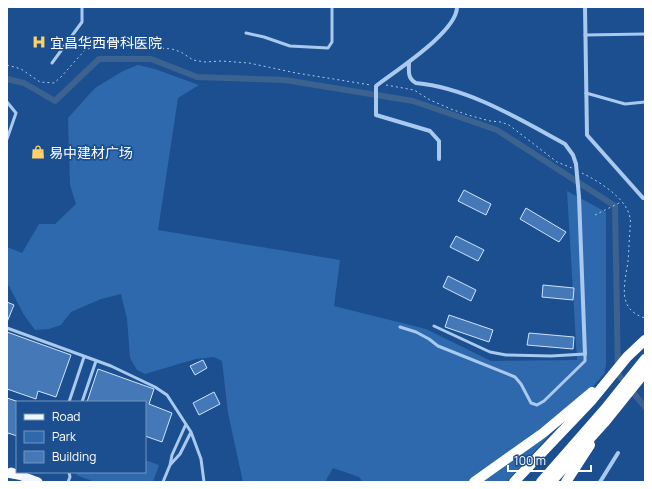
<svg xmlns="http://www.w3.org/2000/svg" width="652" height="489" font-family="Manrope,'Noto Sans SC',sans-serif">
<rect width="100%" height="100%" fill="#1b4f8f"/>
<path fill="#2e69ad" d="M138 65 155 69 199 85 178 98 158 230 340 260 334 306 426 329 491 361 577 360 567 191 606 212V365L604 374 536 450 506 482H363L359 477 333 468 325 482H243L228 413 222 361 214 357 196 359 145 374 137 370 130 358 127 319 121 294 101 299 71 312 61 325 49 329 35 330 24 315 9 286 7 284V247L22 253 39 224H55L76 204 70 185 68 118 95 88 123 71Z
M145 460 159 465 153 482H95L76 475 78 472H145Z"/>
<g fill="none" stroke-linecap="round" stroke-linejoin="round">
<path stroke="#3c6290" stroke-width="6" d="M7 79 24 83 55 101 99 59H151L197 77 285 80 413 101 497 130 615 206 618 374 645 407"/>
</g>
<path fill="#4478b7" stroke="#cfe3fa" d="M464 190 491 204 486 215 458 201Z
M526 208 566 232 559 242 520 219Z
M456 236 484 250 478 261 450 247Z
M448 276 476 290 471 301 443 287Z
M543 285 574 288 573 300 542 297Z
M7 302 14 305 7 322Z
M449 315 493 330 489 342 445 327Z
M7 332 71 355 56 397 38 391 36 399 7 389Z
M529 333 574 337 573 349 527 345Z
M203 360 207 368 195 375 190 366Z
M98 369 154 389 149 404 172 413 162 442 145 436V402H87Z
M214 392 220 404 199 415 193 403Z
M7 398 19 402H17V436L8 433 7 437Z"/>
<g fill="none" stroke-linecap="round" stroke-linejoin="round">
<path stroke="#a9c9ee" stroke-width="1" stroke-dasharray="2 3" stroke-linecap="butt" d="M7 65 21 69 40 82 54 83 61 77 85 50 100 45H122L172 49 181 52 193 60 205 62 221 61 249 63 296 73 371 85
M386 85 414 90 430 100 451 109 468 115 490 121 501 122 509 125 557 162 572 168
M582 173C598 181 627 198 630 218 631 221 630 226 630 230 629 240 629 251 628 261 625 284 616 309 645 318
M595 215 621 202"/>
<path stroke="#a9c9ee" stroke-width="3" d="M246 33 264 37 290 46 328 48 332 42V7
M585 35 645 34
M52 63 82 22V7
M586 93 625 104 645 102
M7 102 16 113 7 139
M400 327 416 332 429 339 438 346 453 352 515 377 521 384 531 403 537 405 544 401 585 361V354L551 356 506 355 490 352 434 326
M7 328 111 366 155 387 167 395 191 432 201 459 204 482
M69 402 84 357
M82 402 96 361
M170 465 180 454 191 432
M68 482 70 477 69 472
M163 482 170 465 172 455 186 424"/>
<path stroke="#a9c9ee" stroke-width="4" d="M585 7 587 135 643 198
M409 62C409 71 407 78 416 83 469 88 519 119 565 144L573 155 576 164
M439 159V141L430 131 376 115V86C395 71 457 32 457 7
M579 197 585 354
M600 482 618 453"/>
<path stroke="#f0f6ff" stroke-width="9" d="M11 472 38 482"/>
<path stroke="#f8faff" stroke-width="9" d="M7 473 18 475"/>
<path stroke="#fff" stroke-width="10" d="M474 482 543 433 592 392
M514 482 591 401 627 357 645 340
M541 482 605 409 645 359
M551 482 604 423 645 372
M566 482 590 445"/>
<path stroke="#a9c9ee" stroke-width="4" d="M576 164 579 197"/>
</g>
<defs>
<g id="hospital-bare" transform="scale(1.08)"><path d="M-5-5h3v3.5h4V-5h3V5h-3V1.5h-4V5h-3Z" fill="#ffd166" stroke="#1b4f8f" stroke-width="2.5" paint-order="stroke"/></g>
<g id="shop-bare" transform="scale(1.08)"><path d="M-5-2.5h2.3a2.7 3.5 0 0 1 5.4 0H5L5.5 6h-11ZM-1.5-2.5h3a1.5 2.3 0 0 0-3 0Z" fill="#ffd166" stroke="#1b4f8f" stroke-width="2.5" paint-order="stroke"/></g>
</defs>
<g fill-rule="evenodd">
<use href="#hospital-bare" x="39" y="42"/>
<use href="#shop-bare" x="38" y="152"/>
</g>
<g text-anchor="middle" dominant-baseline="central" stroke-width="3.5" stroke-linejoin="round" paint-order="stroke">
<g font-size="14" fill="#fff" stroke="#1b4f8f" text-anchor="start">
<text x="50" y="42">宜昌华西骨科医院</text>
<text x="49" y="152">易中建材广场</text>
</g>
</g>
<rect width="652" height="489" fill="none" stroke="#ffffff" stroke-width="16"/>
<rect x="16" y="401" width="130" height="72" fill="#1b4f8f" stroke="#7695bc"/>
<rect x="24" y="414" width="20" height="6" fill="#f0f6ff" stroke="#7695bc"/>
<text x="52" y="421" font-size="12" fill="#ffffff">Road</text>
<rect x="24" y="431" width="20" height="12" fill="#2e69ad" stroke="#7695bc"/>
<text x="52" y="441" font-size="12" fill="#ffffff">Park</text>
<rect x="24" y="451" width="20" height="12" fill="#4478b7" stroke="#7695bc"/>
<text x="52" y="461" font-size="12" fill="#ffffff">Building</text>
<path d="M508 465v6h83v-6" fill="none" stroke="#ffffff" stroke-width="2"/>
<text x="514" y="465" font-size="12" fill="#ffffff" stroke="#1b4f8f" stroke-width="3" paint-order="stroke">100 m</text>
</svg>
